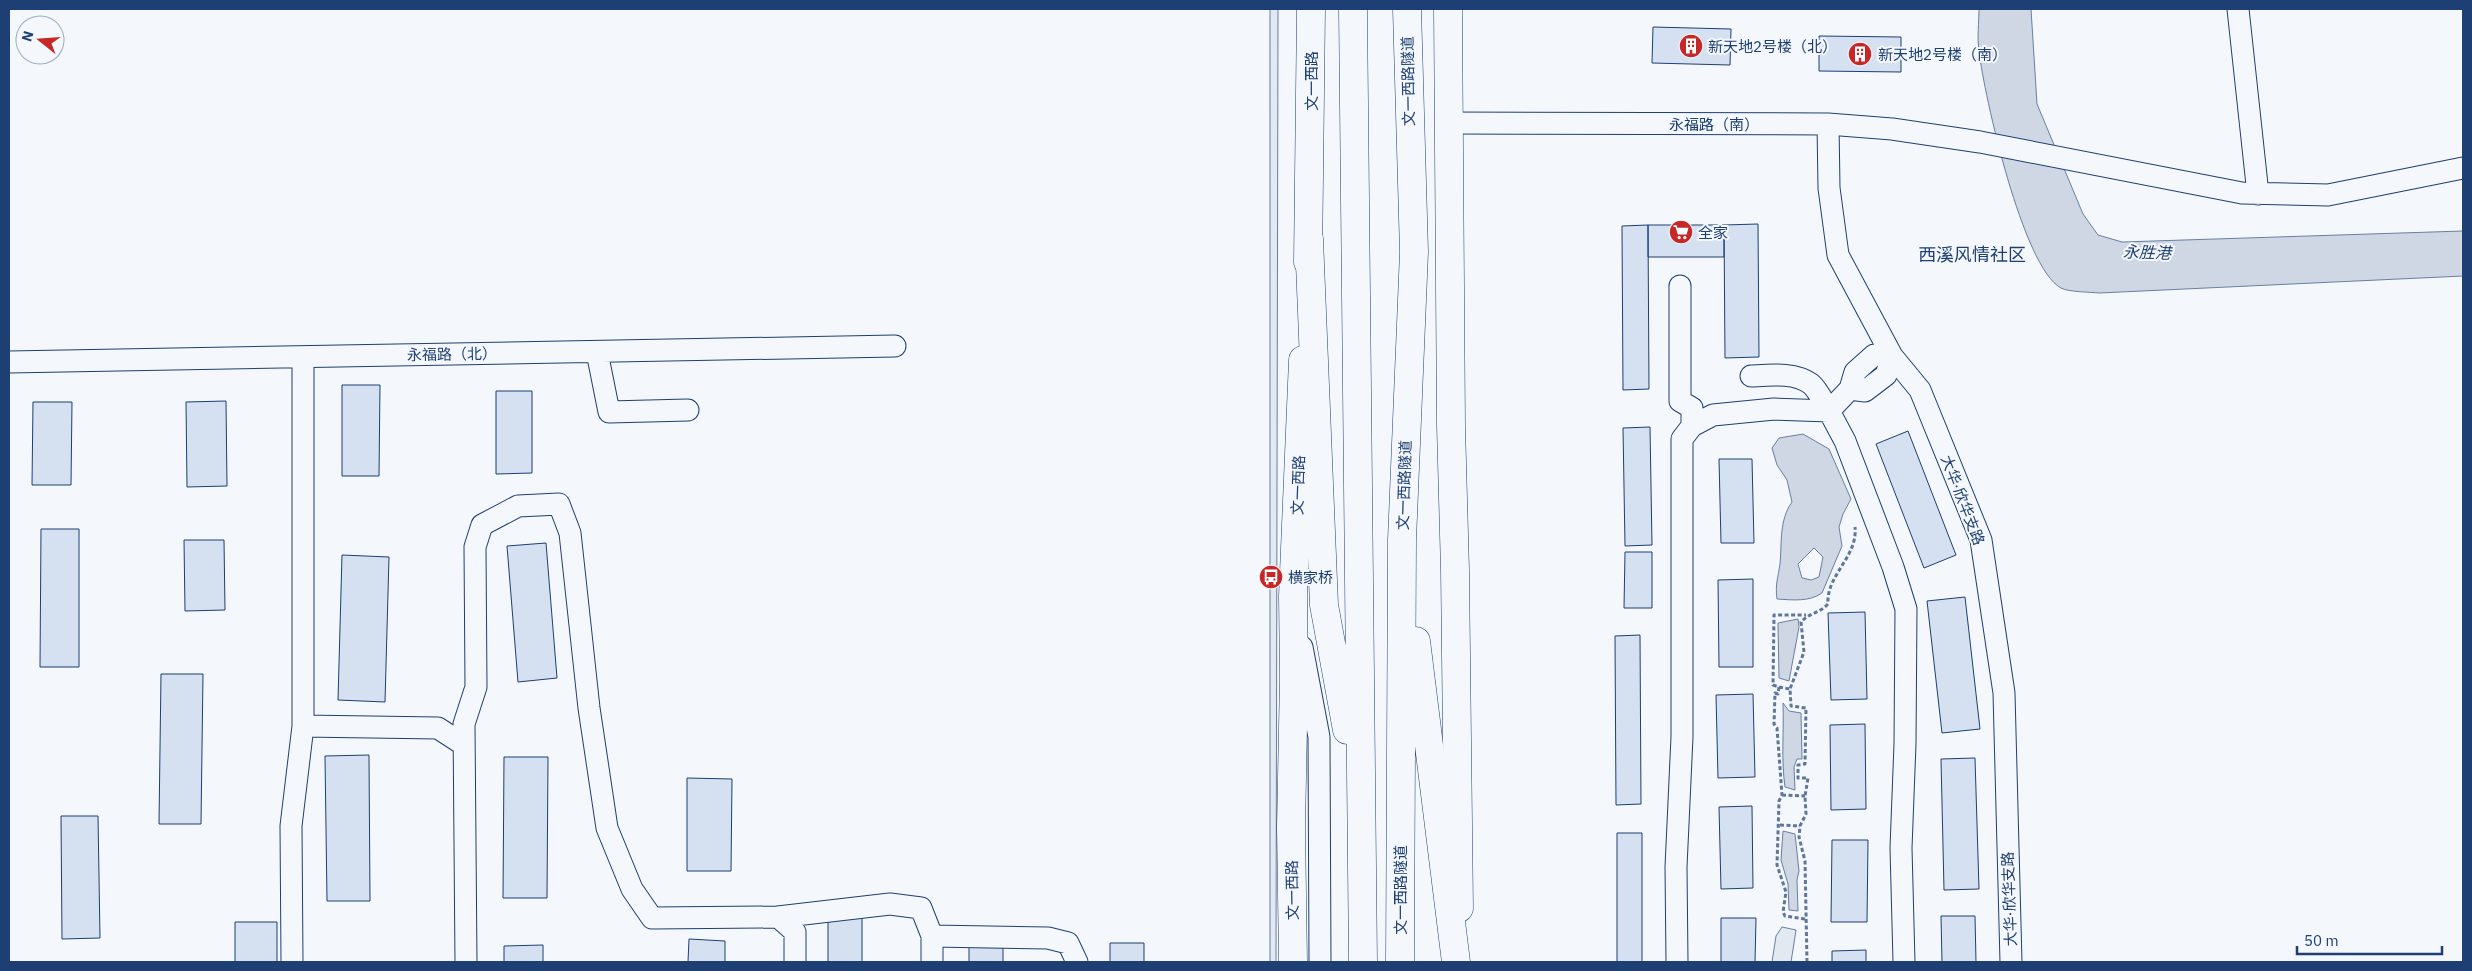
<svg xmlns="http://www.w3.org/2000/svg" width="2472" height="971" font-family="'IBM Plex Sans','Noto Sans SC',sans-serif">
<rect width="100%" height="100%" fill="#f4f7fb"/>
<path fill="#e3e9f0" stroke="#687fa3" d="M1270 9H1278L1276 962H1270Z
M1782 927 1796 930 1791 962H1772L1776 936Z"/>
<path fill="#cfd7e4" stroke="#687fa3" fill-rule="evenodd" d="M1979 9H2031L2037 104 2083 214 2098 235 2122 242 2463 231V276L2099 293C2090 292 2068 292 2061 288 2023 268 1984 95 1979 51 1977 37 1979 22 1979 9Z
M1803 434 1829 449 1851 499 1843 514 1839 527 1842 546 1822 593C1809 602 1793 600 1777 599 1775 584 1778 578 1780 564 1782 543 1779 520 1792 502L1787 480 1777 465 1772 448 1779 438ZM1814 548 1823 557 1819 577 1811 580 1802 578 1798 564Z
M1798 619 1799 627 1789 681 1779 678 1778 623Z
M1783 703 1789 711 1801 713 1802 759H1797L1794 767 1795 790 1785 787C1781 759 1784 731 1783 703Z
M1783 831 1795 834 1799 871 1797 880 1798 911 1789 910 1788 884 1781 860Z"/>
<path fill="#d5e0f0" stroke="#1d3f73" d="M1653 27 1731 29 1730 65 1652 63Z
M1819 36 1901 37V72L1819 71Z
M1758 224 1759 357 1725 358 1724 225Z
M1648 225 1649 389 1623 390 1622 226Z
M1648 225H1724V257H1648Z
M342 385H380L379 476H342Z
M496 391H532V473L496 474Z
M226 401 227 486 187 487 186 402Z
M33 402H72L71 485H32Z
M1650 427 1652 545 1625 546 1623 428Z
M1908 431 1956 555 1924 568 1876 444Z
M1719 459H1752L1754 543H1721Z
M41 529H79V667H40Z
M184 540H224L225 610 185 611Z
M546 543 557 678 518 682 507 546Z
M1625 552H1652V608H1624Z
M342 555 389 557 385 702 338 700Z
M1753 579V667H1719L1718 580Z
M1965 597 1980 729 1942 733 1927 601Z
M1865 612 1867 699 1831 700 1828 613Z
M1640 635 1641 804 1616 805 1615 636Z
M161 674H203L201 824H159Z
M1753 694 1755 777 1718 778 1716 695Z
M1865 724 1866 809 1831 810 1830 725Z
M369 755 370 901H327L325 756Z
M504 757H548L547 898H503Z
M1975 758 1979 889 1944 890 1941 759Z
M687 778 732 779 731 871H687Z
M1752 806 1753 888 1721 889 1719 807Z
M61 816H98L100 938 62 939Z
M1617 833H1642V962H1617Z
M1832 840H1868L1867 922H1831Z
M828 916H862V962H828Z
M1941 916H1975L1976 962H1942Z
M1721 918H1756L1755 962H1721Z
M235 922H277V962H235Z
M689 939 725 941V962H688Z
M1110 943H1144V962H1110Z
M543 945V962H504V946Z
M969 947H1003V962H969Z
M1866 950V962H1832V951Z"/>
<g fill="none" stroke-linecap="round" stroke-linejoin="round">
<g stroke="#1d3f73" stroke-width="23">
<path id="minor" d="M2238 9 2258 194
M1447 123 1828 124 1892 129 1980 142 2242 193 2328 195 2463 168
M1828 124 1829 188 1838 255 1892 356 1920 390 1981 540 2004 693 2011 962
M1680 286V401L1692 408V426
M597 352 609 412 688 410
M9 362 895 346
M1850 389 1865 391 1886 375 1892 356 1874 355 1855 372 1850 389 1829 411 1845 441 1893 567 1906 609 1905 744 1901 848 1904 962
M1302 647 1319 737 1320 962
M303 726V357
M778 917 890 904 921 908 932 936V962
M932 936 1048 938 1068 943 1077 962
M292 962 291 826 303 726 438 728 464 745
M466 962 464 724 476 687 475 547 482 525 518 506 559 504 570 533 589 708 607 828 632 889 652 918 778 917 795 932V962
M1677 962 1676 867 1682 737V439L1692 426 1713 415 1774 409 1829 411C1824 403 1818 390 1811 384 1795 372 1770 375 1751 376"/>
</g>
<g stroke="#1d3f73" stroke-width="29">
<path id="major" d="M1448 9 1451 426 1455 570 1459 908
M1308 262 1311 9
M1293 962 1291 827 1294 678 1293 596 1303 360"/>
</g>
<g stroke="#1d3f73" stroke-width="29">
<path id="highway" d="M1353 9 1363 962
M1309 239 1324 605 1347 730
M1416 641 1456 962
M1400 962 1402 540 1414 252 1407 9"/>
</g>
<path stroke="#5e769c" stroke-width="3" stroke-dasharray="4 2.5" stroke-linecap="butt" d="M1779 687 1790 689
M1782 795 1805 796
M1780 825 1800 826
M1805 919 1785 916 1783 912 1786 892 1777 865 1779 801 1782 795 1777 728 1774 724 1775 693 1778 694 1779 687 1773 685 1774 615H1806
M1807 962 1805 861 1799 837 1800 826 1806 814 1805 796 1808 778H1798V765L1805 764 1806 708 1791 706 1790 689 1804 652 1801 622C1809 613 1820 613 1828 604 1826 575 1858 557 1855 527"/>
<use href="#minor" stroke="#f4f7fb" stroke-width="21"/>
<use href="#major" stroke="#f4f7fb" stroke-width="28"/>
<use href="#highway" stroke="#f4f7fb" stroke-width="28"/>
</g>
<defs>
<g id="building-disc" transform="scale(1.25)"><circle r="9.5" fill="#c62828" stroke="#f4f7fb"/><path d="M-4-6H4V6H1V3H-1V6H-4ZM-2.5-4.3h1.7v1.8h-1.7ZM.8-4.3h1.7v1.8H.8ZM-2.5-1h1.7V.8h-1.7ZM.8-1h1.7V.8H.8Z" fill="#fff"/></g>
<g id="supermarket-disc" transform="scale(1.25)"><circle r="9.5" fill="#c62828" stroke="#f4f7fb"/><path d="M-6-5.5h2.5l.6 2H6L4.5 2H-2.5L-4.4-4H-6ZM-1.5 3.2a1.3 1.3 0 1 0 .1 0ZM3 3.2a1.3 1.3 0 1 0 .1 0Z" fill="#fff"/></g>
<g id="bus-disc" transform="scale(1.25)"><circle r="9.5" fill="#c62828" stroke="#f4f7fb"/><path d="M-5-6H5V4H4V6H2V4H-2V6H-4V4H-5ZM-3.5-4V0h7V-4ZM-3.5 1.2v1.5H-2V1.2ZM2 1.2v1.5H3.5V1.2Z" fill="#fff"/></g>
</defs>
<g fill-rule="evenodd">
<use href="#building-disc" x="1691" y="46"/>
<use href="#building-disc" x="1860" y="54"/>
<use href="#supermarket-disc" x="1681" y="232"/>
<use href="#bus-disc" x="1271" y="577"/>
</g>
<g text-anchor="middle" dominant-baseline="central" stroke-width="4" stroke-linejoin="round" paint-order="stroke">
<g font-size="15" fill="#1d3f73" stroke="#f4f7fb" text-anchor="start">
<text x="1708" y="46">新天地2号楼（北）</text>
<text x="1878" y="54">新天地2号楼（南）</text>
<text x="1698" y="232">全家</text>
<text x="1288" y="577">横家桥</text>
</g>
<g font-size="15" fill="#1d3f73" stroke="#f4f7fb">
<text transform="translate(1311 81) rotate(-90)">文一西路</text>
<text transform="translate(1408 81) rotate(-91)">文一西路隧道</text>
<text x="1714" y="124">永福路（南）</text>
<text transform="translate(452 354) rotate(-1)">永福路（北）</text>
<text transform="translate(1298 485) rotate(-88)">文一西路</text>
<text transform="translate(1404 485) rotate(-88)">文一西路隧道</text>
<text transform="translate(1963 500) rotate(69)">大华·欣华支路</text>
<text transform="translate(1292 890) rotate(-91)">文一西路</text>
<text transform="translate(1400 890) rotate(-90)">文一西路隧道</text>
<text transform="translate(2009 899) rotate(-92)">大华·欣华支路</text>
</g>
<g font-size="16" font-style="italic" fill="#1d3f73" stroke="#f4f7fb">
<text transform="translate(2147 252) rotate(2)">永胜港</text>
</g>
<g font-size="18" fill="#1d3f73" stroke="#f4f7fb">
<text x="1972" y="254">西溪风情社区</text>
</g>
</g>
<rect width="2472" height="971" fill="none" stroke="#1d3f73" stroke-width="20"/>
<g transform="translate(40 40) rotate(287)"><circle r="24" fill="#f4f7fb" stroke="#9eadc5"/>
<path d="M0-4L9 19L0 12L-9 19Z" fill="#c62828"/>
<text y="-8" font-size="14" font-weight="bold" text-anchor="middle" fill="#1d3f73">N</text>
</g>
<path d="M2297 946v8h145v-8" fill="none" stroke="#1d3f73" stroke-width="2.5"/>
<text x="2304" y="946" font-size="15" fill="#1d3f73" stroke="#f4f7fb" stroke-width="4" paint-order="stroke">50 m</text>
</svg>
